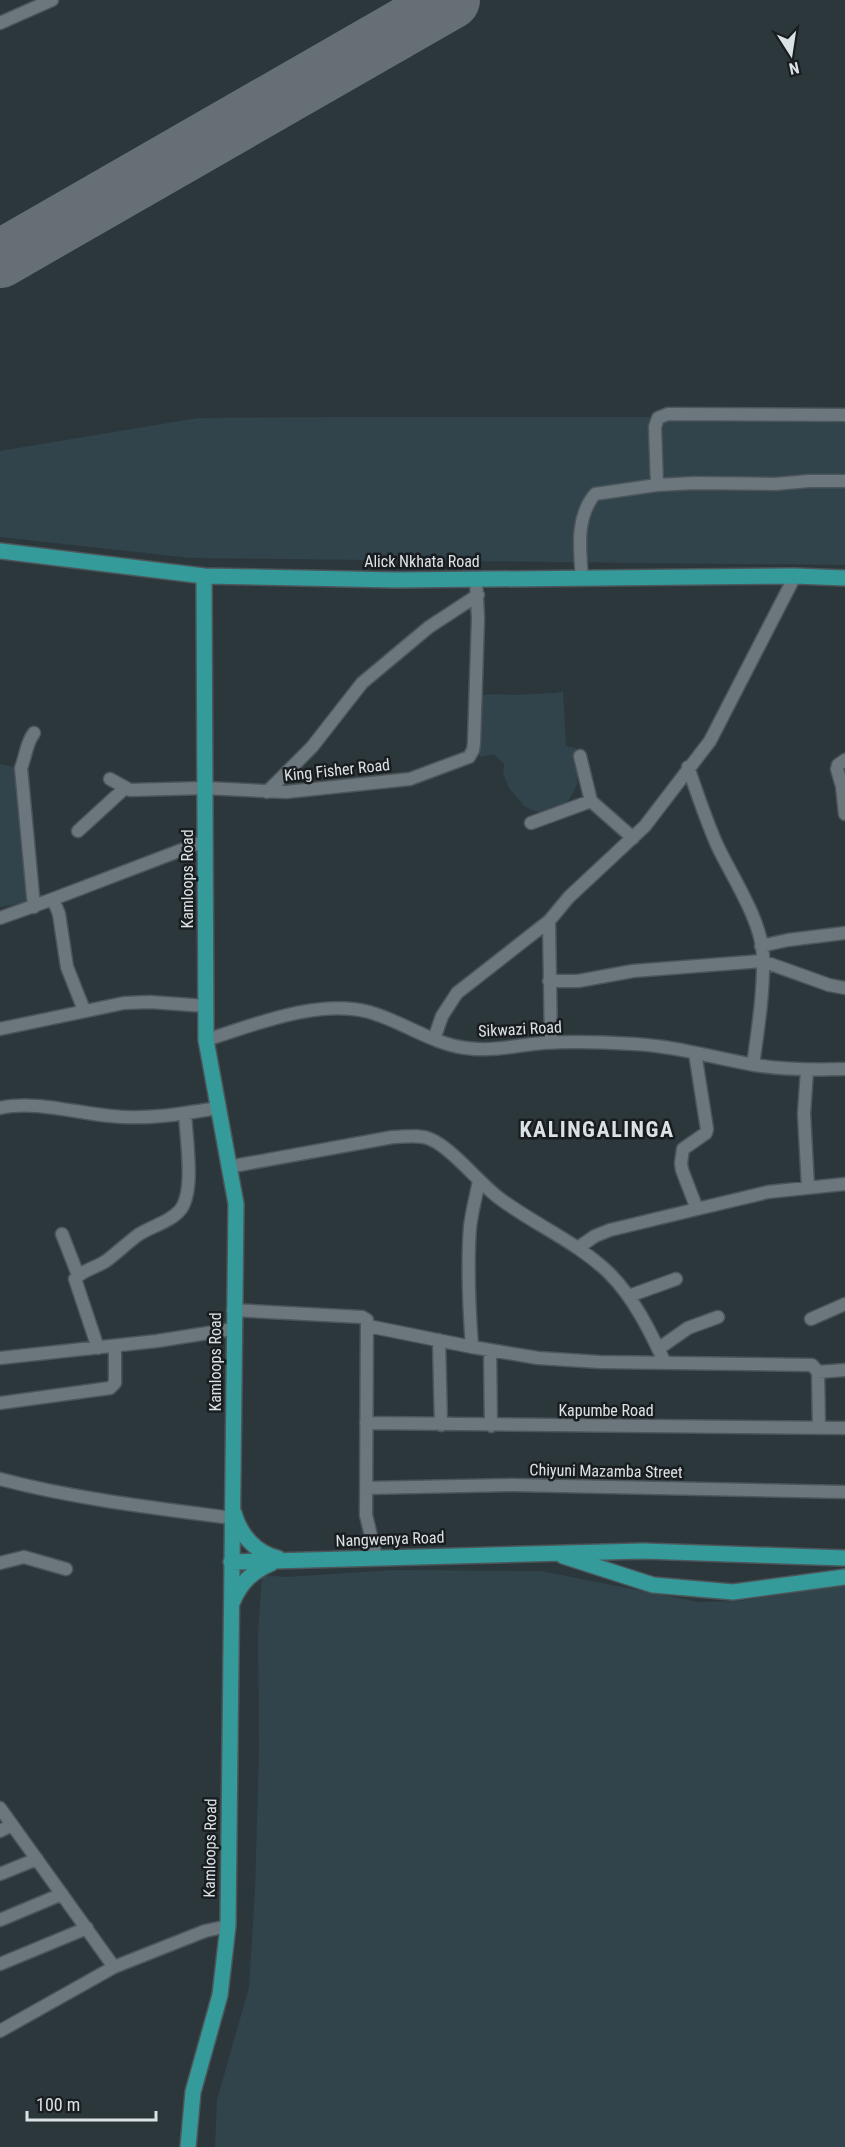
<svg xmlns="http://www.w3.org/2000/svg" width="845" height="2147" font-family="'Roboto Condensed',sans-serif">
<rect width="100%" height="100%" fill="#2c373c"/>
<path fill="#31434b" d="M337 417H845V565L191 558 0 537V451L198 418Z
M563 691 566 746 576 748 577 753V785L569 800 560 807 540 812 534 811 524 806 509 788 503 773 504 764 494 754 481 757 475 750V695L502 694 512 695 556 693Z
M0 764 19 768 29 902 0 907Z
M393 1570 541 1571 698 1602 740 1601 845 1584V2147H215L217 2100 249 1987 255 1891 259 1749 258 1634 262 1575 286 1577Z"/>
<g fill="none" stroke-linecap="round" stroke-linejoin="round">
<path stroke="#667074" stroke-width="58" d="M0 259 451 0"/>
<g stroke="#4c5559" stroke-width="15">
<path id="minor" d="M0 23 52 0
M657 485 655 427 658 418 668 414 845 415
M582 579C580 550 575 518 595 494L657 485 695 483 775 484 809 481H845
M580 756 591 801 633 838
M845 760 838 765 837 769 842 786 845 814
M688 767C697 793 706 820 717 845 732 877 761 919 763 955 764 991 758 1029 753 1065
M110 779 130 790 205 788 286 792 410 779 469 757 473 750 474 743 478 618 476 580
M267 792 312 747 362 683 429 627 478 595
M531 823 591 801
M78 831 125 788
M53 899 59 914 67 967 84 1010
M34 907 21 768C26 756 26 743 34 733
M0 918 53 899 205 841
M549 921 551 1043
M761 946 788 940 845 933
M549 981H578L633 971 762 961 829 985 845 988
M0 1029 124 1003 150 1002 206 1006
M434 1039 442 1016 457 993 549 921 569 897 645 826 710 741 795 576
M206 1040C253 1025 319 998 369 1012 402 1021 432 1044 466 1048 492 1052 518 1045 543 1043 573 1041 604 1042 634 1044 675 1046 714 1058 755 1065 785 1070 815 1070 845 1069
M695 1053 707 1129 706 1133 683 1149 681 1163 682 1170 697 1209
M807 1070 804 1114 808 1187
M0 1108C34 1100 76 1113 111 1116 146 1120 182 1114 217 1108
M228 1167 393 1137C405 1137 419 1134 430 1139 452 1148 478 1182 499 1198 535 1225 577 1242 609 1273 634 1298 650 1331 665 1363
M62 1234 78 1275
M579 1247 595 1236 610 1230 697 1209 768 1192 845 1184
M629 1296 676 1279
M233 1310 362 1317 367 1320 366 1515 376 1557
M811 1319 845 1304
M368 1326 472 1347 538 1358 600 1362 812 1365 818 1372 819 1428
M439 1340 441 1425
M472 1347C469 1307 467 1267 470 1227 472 1211 476 1196 479 1181
M98 1348 75 1279C81 1271 97 1267 106 1261 117 1253 127 1243 138 1235 151 1226 171 1222 181 1209 195 1189 186 1138 185 1113
M658 1349 688 1328 718 1317
M490 1350 491 1426
M0 1358 157 1341 233 1329
M818 1372 845 1370
M0 1403 110 1388 115 1383V1346
M366 1423 845 1428
M0 1479C76 1499 154 1508 232 1518
M366 1488 513 1485 845 1492
M0 1563 24 1557 66 1569
M0 1808 114 1967
M0 1831 12 1825
M0 1874 37 1859
M0 1920 62 1894
M0 1964 87 1928
M0 2031 114 1967 205 1931 228 1926"/>
</g>
<g stroke="#4c5559" stroke-width="18">
<path id="major" d="M0 551 204 576 396 580 795 576 845 578
M234 1513C240 1535 256 1553 278 1558
M563 1556 653 1585 733 1592 845 1577
M231 1562 643 1551 845 1558
M233 1601C241 1582 253 1571 272 1563
M188 2147 193 2092 220 1995 228 1926 236 1204 206 1040 204 576"/>
</g>
<use href="#minor" stroke="#6b777d" stroke-width="12"/>
<use href="#major" stroke="#349a9a" stroke-width="15"/>
</g>
<g text-anchor="middle" dominant-baseline="central" stroke-width="5" stroke-linejoin="round" paint-order="stroke">
<g font-size="16" fill="#dbe2e5" stroke="#191d20">
<text x="422" y="561">Alick Nkhata Road</text>
<text transform="translate(337 770) rotate(-6)">King Fisher Road</text>
<text transform="translate(187 879) rotate(-90)">Kamloops Road</text>
<text transform="translate(520 1029) rotate(-3)">Sikwazi Road</text>
<text transform="translate(215 1362) rotate(-90)">Kamloops Road</text>
<text x="606" y="1410">Kapumbe Road</text>
<text transform="translate(606 1471) rotate(1)">Chiyuni Mazamba Street</text>
<text transform="translate(390 1539) rotate(-2)">Nangwenya Road</text>
<text transform="translate(210 1848) rotate(-89)">Kamloops Road</text>
</g>
<g font-size="22" font-weight="bold" letter-spacing="1.5" fill="#dbe2e5" stroke="#191d20">
<text x="597" y="1129">KALINGALINGA</text>
</g>
</g>
<g transform="translate(791 54) rotate(168)" stroke="#191d20" stroke-width="4.5" paint-order="stroke">
<path d="M0-4.5L10 22L0 15L-10 22Z" fill="#dbe2e5"/>
<text y="-9" font-size="16" font-weight="bold" text-anchor="middle" fill="#dbe2e5">N</text>
</g>
<path d="M27 2111v9h129v-9" fill="none" stroke="#dbe2e5" stroke-width="3"/>
<text x="36" y="2111" font-size="18" fill="#dbe2e5" stroke="#191d20" stroke-width="4.5" paint-order="stroke">100 m</text>
</svg>
